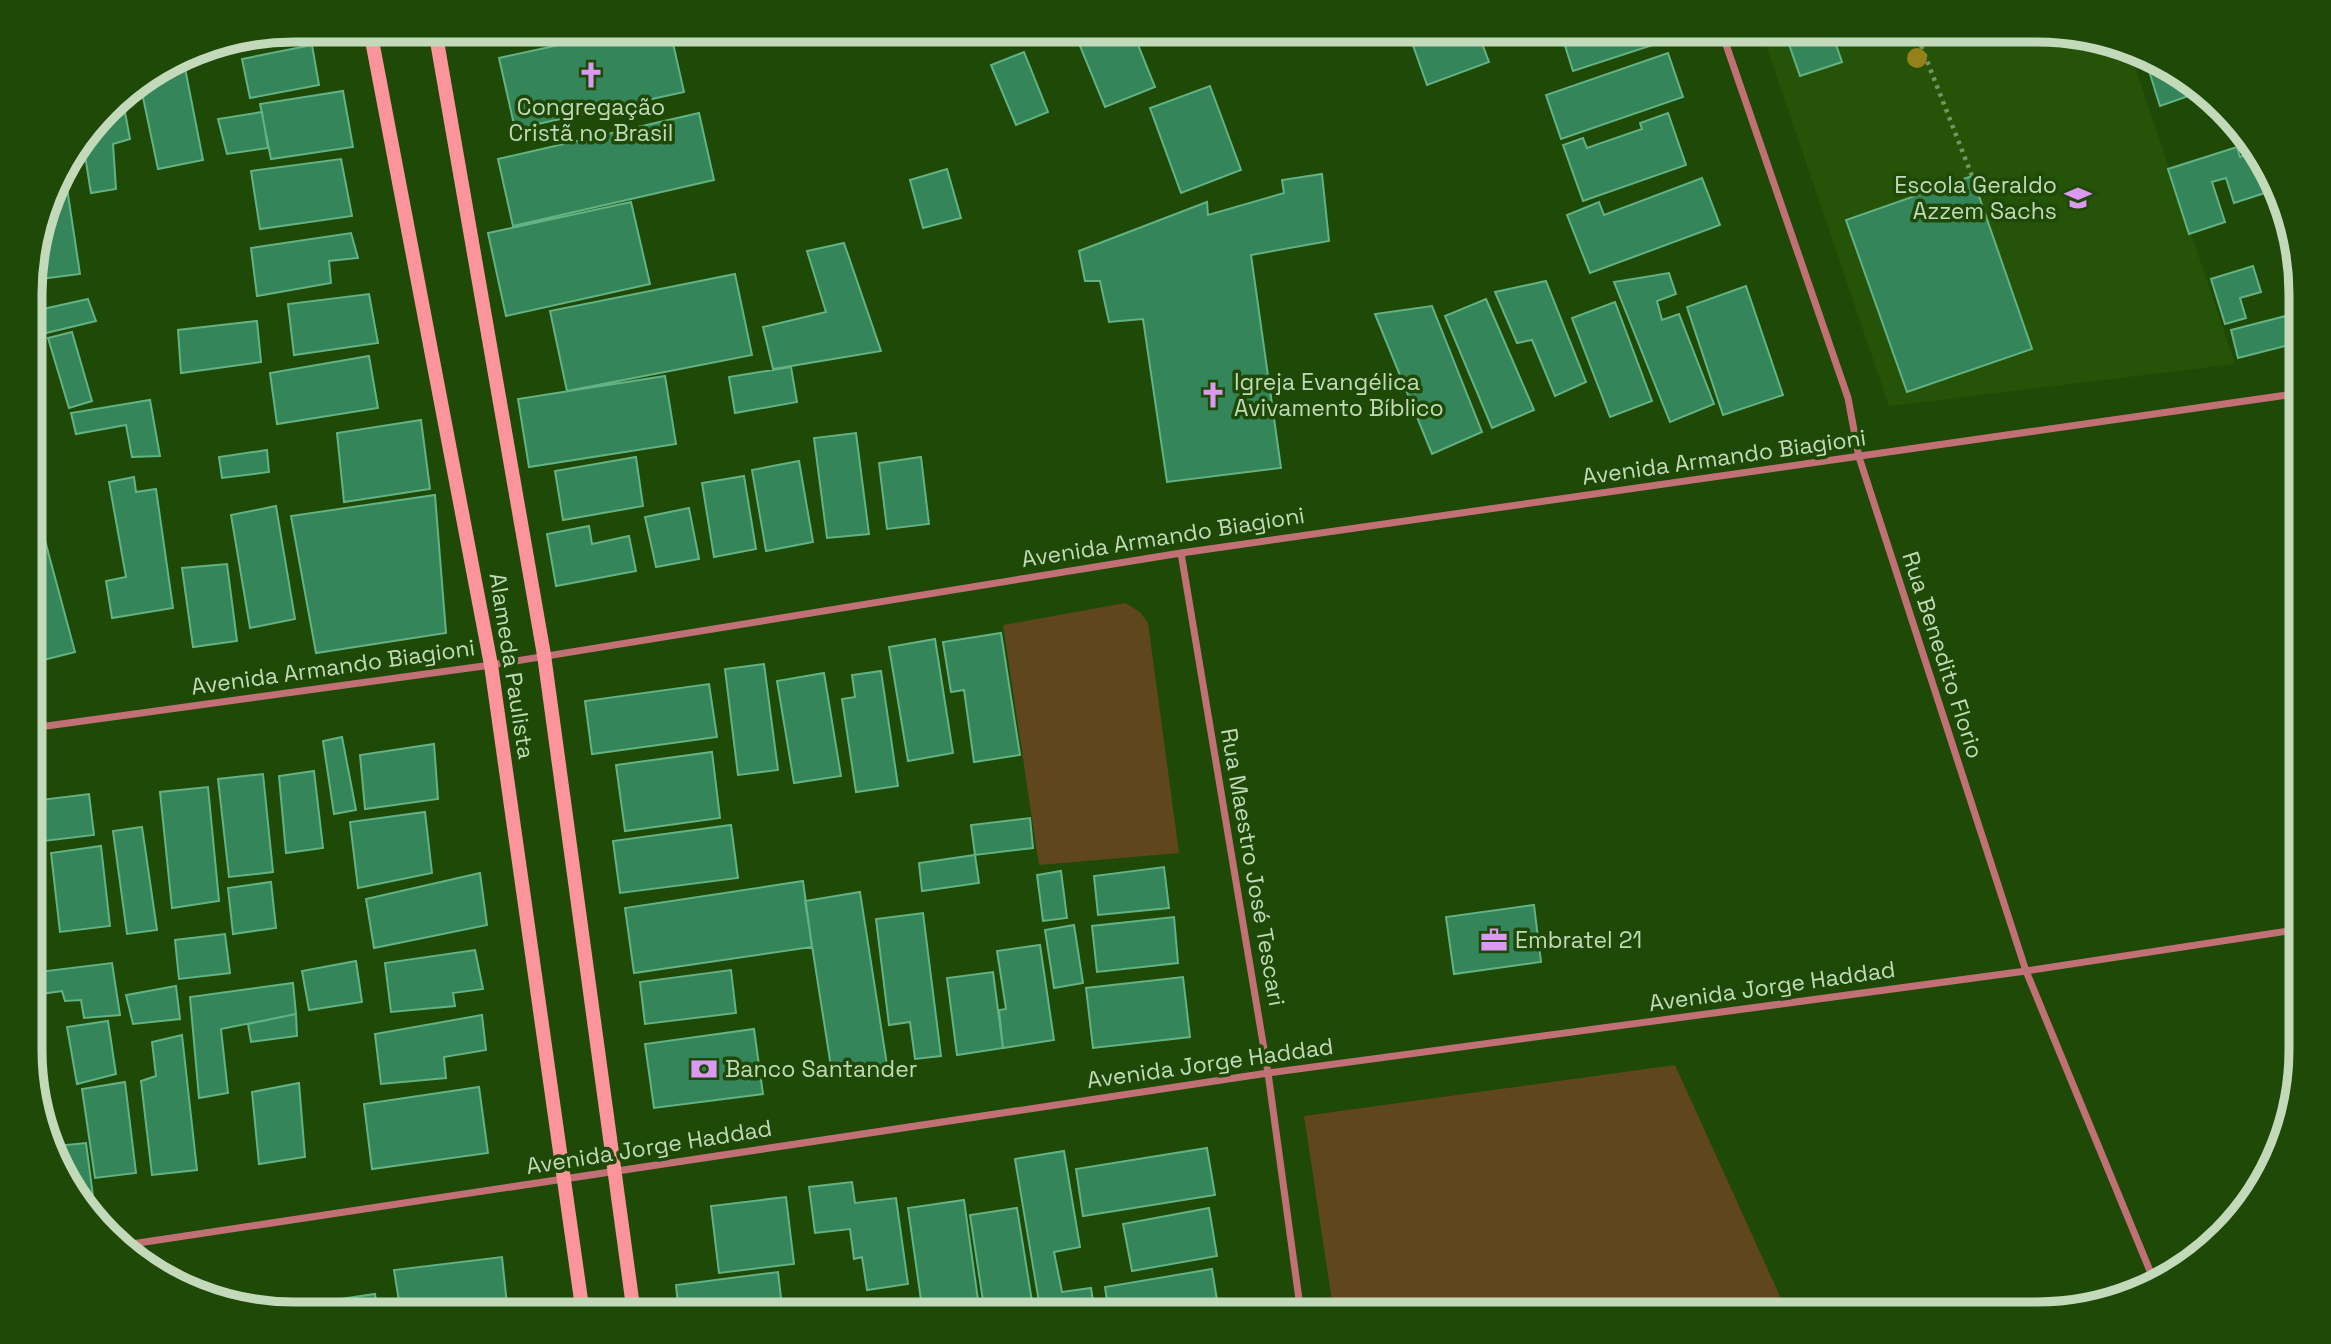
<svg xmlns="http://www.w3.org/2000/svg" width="2331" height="1344" font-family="'Space Grotesk',sans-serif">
<rect width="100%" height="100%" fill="#1f4906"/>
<path fill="#255409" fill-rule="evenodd" d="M1761 30H1784L1800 76 1842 62 1831 30H2037L2106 39 2129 49 2235 364 1889 406ZM1972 177 2032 348 1907 392Z"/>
<path fill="#60461d" d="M1125 603 1140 612 1148 623 1179 853 1039 865 1003 625Z
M1675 1065 1788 1314H1334L1304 1116Z"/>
<path fill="#35855a" stroke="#63b284" stroke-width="2" d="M294 30H339L203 54 202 48Z
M628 30H670L684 92 515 129 499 58Z
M1056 30H1132L1155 87 1105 107 1076 36 1061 42Z
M1192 30H1211L1195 36Z
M1422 30H1477L1489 62 1427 85 1409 34Z
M1560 30H1647L1653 45 1573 71Z
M1784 30H1831L1842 62 1800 76Z
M312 45 319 85 250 98 242 59Z
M1024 52 1048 112 1016 125 991 65Z
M1668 53 1683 97 1561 139 1546 95Z
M2148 57 2169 65 2203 91 2160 106 2145 58Z
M184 63 203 160 158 169 140 83 166 67Z
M1210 86 1241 170 1181 193 1150 108Z
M343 91 353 147 271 159 260 104Z
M122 96 130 139 113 144 116 189 91 193 83 143Z
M262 112 268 148 227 154 218 119Z
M699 113 714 180 513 226 498 159Z
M1668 113 1686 165 1583 201 1563 145 1583 138 1587 148 1642 129 1640 123Z
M2237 147 2240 157 2258 151 2266 162 2274 190 2234 203 2226 178 2212 182 2225 222 2189 234 2168 169Z
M341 159 352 216 260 229 251 171Z
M64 168 80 274 32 280V260L57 177Z
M947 169 961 218 923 228 910 180Z
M1322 174 1329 241 1251 255 1281 468 1167 482 1143 319 1109 322 1100 281H1085L1079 251 1207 202 1208 215 1284 193 1282 180Z
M1972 176 2032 349 1907 392 1846 220Z
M1702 178 1720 225 1590 273 1567 215 1599 202 1604 215Z
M631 202 650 284 506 316 488 233Z
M351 233 358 258 329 261 331 283 257 296 251 248Z
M844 243 881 351 773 369 763 327 826 312 807 251Z
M2294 253 2301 276V301L2287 255Z
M2253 266 2261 292 2240 298 2246 318 2225 324 2211 279Z
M1669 273 1676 294 1657 301 1662 320 1679 314 1714 404 1670 422 1614 282Z
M735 274 752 355 567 391 550 311Z
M1546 281 1586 382 1555 396 1532 340 1517 343 1495 292Z
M1746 286 1783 395 1723 415 1687 307Z
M369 294 378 343 294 355 288 304Z
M88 299 96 321 42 334 34 311Z
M1486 299 1534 410 1492 428 1445 316Z
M1615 302 1652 401 1610 417 1572 318Z
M1432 306 1482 432 1432 454 1375 314Z
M2301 312V342L2238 358 2231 330Z
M257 321 261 362 181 373 178 330Z
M72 332 92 401 69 408 48 338Z
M369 356 378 408 277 424 270 373Z
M791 367 797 402 735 413 729 377Z
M665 376 676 444 529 467 518 399Z
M150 400 160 456 132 457 126 425 76 434 71 413Z
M421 420 430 489 344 502 337 433Z
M856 433 869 534 827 538 814 438Z
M267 450 269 472 222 478 219 457Z
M636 457 643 506 563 520 555 471Z
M921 457 929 524 887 529 879 463Z
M799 461 813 542 766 551 752 470Z
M744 476 756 549 714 557 702 483Z
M134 477 136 492 156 489 173 608 112 618 106 581 126 577 109 482Z
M32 492 75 652 32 663Z
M435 495 446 633 316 653 291 516Z
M276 506 295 619 250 628 231 515Z
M689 508 699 559 656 567 645 517Z
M589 526 592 544 629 536 636 571 556 586 547 534Z
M227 564 237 641 193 647 182 568Z
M1001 633 1020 755 974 762 964 690 951 692 943 642Z
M935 639 953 753 908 761 889 647Z
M764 664 778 770 738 775 725 669Z
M881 671 898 786 856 792 842 699 855 697 852 675Z
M824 673 841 776 794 783 777 681Z
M709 684 717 737 592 754 585 701Z
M342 737 356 810 334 814 323 741Z
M434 744 438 799 365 809 360 755Z
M712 752 720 818 625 831 616 765Z
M314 771 323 848 286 853 279 776Z
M263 774 273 872 229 877 218 779Z
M208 787 219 901 172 908 160 792Z
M89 794 94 835 44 841 40 800Z
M425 812 432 873 358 888 350 822Z
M1030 818 1033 848 975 855 971 825Z
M731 825 738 878 620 893 613 841Z
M142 827 157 930 127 934 113 831Z
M101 846 110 926 60 932 51 853Z
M975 855 979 883 922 891 919 863Z
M32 857 41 908 32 909Z
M1164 867 1169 908 1098 915 1094 876Z
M1061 871 1067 918 1043 921 1037 875Z
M480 873 487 925 374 948 366 899Z
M803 881 812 947 634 973 625 908Z
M271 882 276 928 233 934 228 888Z
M860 892 887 1065 832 1073 805 901Z
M1534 905 1541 962 1454 974 1446 917Z
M923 913 941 1056 915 1059 910 1022 889 1025 876 919Z
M1174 917 1178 963 1097 972 1092 926Z
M1074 925 1083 983 1054 988 1045 930Z
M225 934 230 973 179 979 175 940Z
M1040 945 1054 1040 1003 1048 999 1010 1006 1009 997 951Z
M475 950 483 989 453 993 455 1006 391 1012 385 963Z
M356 961 362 1002 309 1010 302 971Z
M112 963 120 1015 84 1018 81 1000 65 1001 62 991 41 994 38 972Z
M731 970 736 1013 645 1024 640 982Z
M993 972 1003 1048 957 1055 947 978Z
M1183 977 1190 1037 1093 1048 1086 988Z
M293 983 296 1014 221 1029 228 1093 199 1098 190 997Z
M176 986 180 1019 133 1024 126 995Z
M296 1014 297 1036 251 1042 248 1024Z
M482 1015 486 1050 444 1057 446 1078 381 1084 375 1034Z
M108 1021 116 1074 77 1084 67 1027Z
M34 1029 43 1086 33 1087 32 1030Z
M754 1029 763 1094 654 1108 645 1044Z
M182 1035 197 1170 152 1175 141 1081 156 1076 152 1042Z
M125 1082 136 1173 95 1178 82 1089Z
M299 1083 305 1157 259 1164 252 1092Z
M479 1087 488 1153 372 1169 364 1104Z
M86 1143 93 1196 77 1199 55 1146Z
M1207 1148 1215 1195 1083 1216 1076 1169Z
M1064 1151 1080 1247 1054 1252 1062 1292 1091 1288 1095 1314H1041L1015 1159Z
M852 1182 855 1203 896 1198 908 1284 867 1290 862 1257 854 1259 850 1229 815 1233 809 1187Z
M786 1197 794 1264 719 1273 711 1206Z
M964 1200 980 1314H923L908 1208Z
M1017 1208 1034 1314H985L970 1215Z
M1209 1208 1217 1256 1132 1271 1123 1224Z
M502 1257 508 1314H401L394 1270Z
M1212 1269 1219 1312 1109 1314 1105 1287Z
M778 1272 782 1307 799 1305 800 1314H679L676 1285Z
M375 1294 378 1314 285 1313V1307Z"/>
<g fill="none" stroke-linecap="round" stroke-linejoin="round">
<path stroke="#749463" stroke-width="4.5" stroke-dasharray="3.5 5" stroke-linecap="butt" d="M1915 30 1972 176"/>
<path stroke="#c17175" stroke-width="7" d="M1721 30 1848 398 1859 457 2026 971 2155 1283
M1181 553 1268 1073 1301 1314
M32 728 491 665 1181 553 2301 393
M125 1245 1268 1073 2026 971 2301 929"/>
<path stroke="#fc959b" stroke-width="14" d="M370 30 491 665 583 1314
M435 30 544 655 634 1314"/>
</g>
<circle fill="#958119" cx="1917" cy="58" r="10"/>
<defs>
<g id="church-bare" transform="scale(2.1)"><path d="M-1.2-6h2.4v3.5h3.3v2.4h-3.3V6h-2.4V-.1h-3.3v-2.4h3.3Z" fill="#dc99f4" stroke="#1f4906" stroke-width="2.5" paint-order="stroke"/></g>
<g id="school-bare" transform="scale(2.1)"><path d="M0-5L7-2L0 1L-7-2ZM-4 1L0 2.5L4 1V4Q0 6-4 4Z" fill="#dc99f4" stroke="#1f4906" stroke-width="2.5" paint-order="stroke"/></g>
<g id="office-bare" transform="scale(2.1)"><path d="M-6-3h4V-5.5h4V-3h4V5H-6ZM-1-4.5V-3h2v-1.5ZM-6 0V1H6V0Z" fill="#dc99f4" stroke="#1f4906" stroke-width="2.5" paint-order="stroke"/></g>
<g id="bank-bare" transform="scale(2.1)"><path d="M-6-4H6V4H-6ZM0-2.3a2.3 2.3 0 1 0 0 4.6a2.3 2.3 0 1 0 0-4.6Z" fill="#dc99f4" stroke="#1f4906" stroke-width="2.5" paint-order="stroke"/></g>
</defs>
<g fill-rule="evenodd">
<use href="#church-bare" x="591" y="75"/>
<use href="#school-bare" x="2078" y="198"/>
<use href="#church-bare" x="1213" y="395"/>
<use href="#office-bare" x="1494" y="940"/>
<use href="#bank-bare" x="704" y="1069"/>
</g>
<g text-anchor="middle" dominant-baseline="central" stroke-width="7" stroke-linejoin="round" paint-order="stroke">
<g font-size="23" fill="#c2dab9" stroke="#1f4906" text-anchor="start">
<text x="591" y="107" text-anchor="middle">Congregação<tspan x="591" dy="26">Cristã no Brasil</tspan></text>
<text x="2057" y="185" text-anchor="end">Escola Geraldo<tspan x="2057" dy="26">Azzem Sachs</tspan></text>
<text x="1234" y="382">Igreja Evangélica<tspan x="1234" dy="26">Avivamento Bíblico</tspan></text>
<text x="1515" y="940">Embratel 21</text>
<text x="725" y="1069">Banco Santander</text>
</g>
<g font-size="23" fill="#c2dab9" stroke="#1f4906">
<text transform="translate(1724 457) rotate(-8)">Avenida Armando Biagioni</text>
<text transform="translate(1163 537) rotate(-9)">Avenida Armando Biagioni</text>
<text transform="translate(1943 655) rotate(72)">Rua Benedito Florio</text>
<text transform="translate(512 666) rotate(81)">Alameda Paulista</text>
<text transform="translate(333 667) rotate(-8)">Avenida Armando Biagioni</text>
<text transform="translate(1253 867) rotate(80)">Rua Maestro José Tescari</text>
<text transform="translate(1772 986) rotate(-8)">Avenida Jorge Haddad</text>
<text transform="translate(1210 1063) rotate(-8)">Avenida Jorge Haddad</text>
<text transform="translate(649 1147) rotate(-9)">Avenida Jorge Haddad</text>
</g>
</g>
<path d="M0 0H2331V1344H0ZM294 42H2037A252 252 0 0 1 2289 294V1050A252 252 0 0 1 2037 1302H294A252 252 0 0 1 42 1050V294A252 252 0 0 1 294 42Z" fill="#1f4906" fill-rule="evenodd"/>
<path fill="none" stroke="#c2dab9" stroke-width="9" d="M294 42H2037A252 252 0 0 1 2289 294V1050A252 252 0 0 1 2037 1302H294A252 252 0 0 1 42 1050V294A252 252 0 0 1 294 42Z"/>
</svg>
